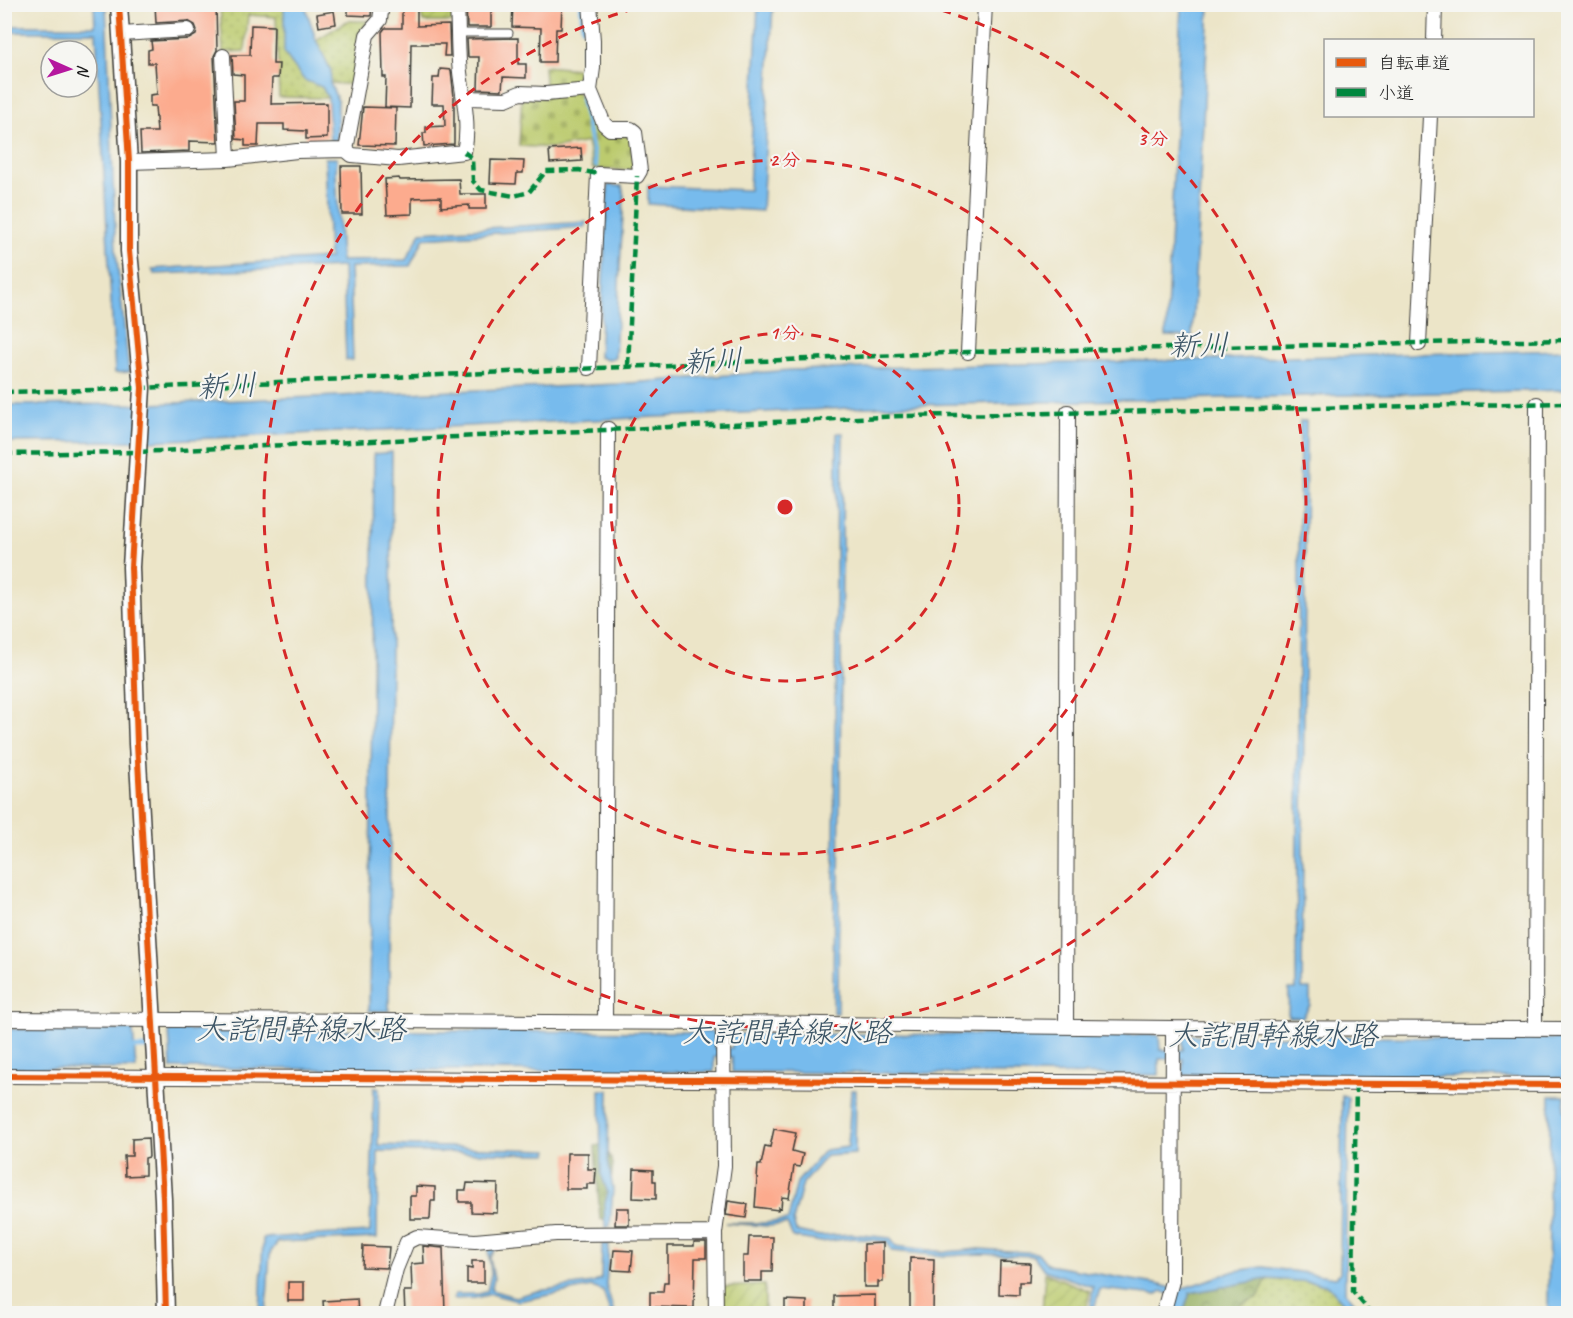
<svg xmlns="http://www.w3.org/2000/svg" width="1573" height="1318" font-family="Caveat,'Klee One',sans-serif">
<defs>
<pattern id="grass-dots" width="8" height="8" patternUnits="userSpaceOnUse" patternTransform="scale(1.5)"><rect width="8" height="8" fill="#bccb6e"/><path d="M2 2h.1M6 6h.1" fill="none" stroke="#a1ae5f" stroke-width="1.8" stroke-linecap="round"/></pattern>
<pattern id="forest-crowns" width="20" height="18" patternUnits="userSpaceOnUse" patternTransform="scale(1.5)"><rect width="20" height="18" fill="#95af61"/><path d="M2 6a3 3 0 1 1 6 0M12 15a3 3 0 1 1 6 0" fill="none" stroke="#798e4f"/></pattern>
<pattern id="cemetery-stones" width="16" height="16" patternUnits="userSpaceOnUse" patternTransform="scale(1.5)"><rect width="16" height="16" fill="#bccb6e"/><path d="M2 7V4a2 2 0 0 1 4 0v3zM10 15v-3a2 2 0 0 1 4 0v3z" fill="#a1ae5f"/></pattern>
<pattern id="garden-furrows" width="10" height="10" patternUnits="userSpaceOnUse" patternTransform="scale(1.5)"><rect width="10" height="10" fill="#bccb6e"/><path d="M-1 1l2-2M0 10L10 0M9 11l2-2" fill="none" stroke="#a1ae5f"/></pattern>
</defs>
<rect width="100%" height="100%" fill="#f6f6f2"/>
<filter id="ink" filterUnits="userSpaceOnUse"><feTurbulence type="fractalNoise" baseFrequency=".0167" numOctaves="2"/><feDisplacementMap in="SourceGraphic" scale="12" xChannelSelector="R" yChannelSelector="G"/><feConvolveMatrix kernelMatrix="1 2 1 2 8 2 1 2 1" color-interpolation-filters="sRGB"/></filter>
<filter id="wash" filterUnits="userSpaceOnUse"><feTurbulence type="fractalNoise" baseFrequency=".008" numOctaves="4" result="noise"/><feDisplacementMap in="SourceGraphic" scale="24" xChannelSelector="R" yChannelSelector="G"/><feGaussianBlur stdDeviation="1.35" result="paint"/><feColorMatrix in="noise" values="0 0 0 0 0 0 0 0 0 0 0 0 0 0 0 0 0 1.4 0 .05"/><feComposite in="paint" operator="in"/></filter>
<g filter="url(#wash)">
<rect width="100%" height="100%" fill="#ece5c8"/>
<path fill="url(#grass-dots)" stroke="#6c7445" stroke-width="1.5" d="M220 5H284L285 15 304 80 322 87 328 98 279 97 276 17 248 15 245 51 223 52Z
M347 21H368L363 29 354 85 330 83 331 71 316 40Z
M1267 1279 1313 1282 1328 1286 1352 1313 1197 1314 1199 1308 1230 1309 1258 1297Z"/>
<path fill="url(#forest-crowns)" stroke="#58663e" stroke-width="1.5" d="M605 1144 613 1164 606 1221 600 1219 595 1146Z
M1267 1279 1258 1297 1230 1309 1199 1308 1197 1313 1183 1314 1190 1293Z"/>
<path fill="url(#cemetery-stones)" stroke="#6c7445" stroke-width="1.5" d="M544 66 577 69V95L589 99 604 136H631L634 170 593 169 587 142 554 148 519 146 522 96 546 98Z"/>
<path fill="url(#garden-furrows)" stroke="#6c7445" stroke-width="1.5" d="M419 5H452L453 22H423Z
M1045 1273 1090 1291 1086 1311 1042 1313Z
M765 1285V1313H721L720 1287Z"/>
<path fill="#77bbed" stroke="#4a6c84" stroke-width="1.5" d="M94 5H106L116 251 129 372 115 373 96 32H5V26H95Z
M284 5H305L316 40 331 71 330 83 338 101 337 140 330 141 328 98 322 87 304 80 284 53Z
M758 5H773L762 211 648 204V186L749 190Z
M1181 5H1209L1192 337 1166 336Z
M325 158H337L336 172 341 261 406 260 421 232 586 222 585 227 424 238 410 266 350 267 353 360H346L343 267 154 274 152 269 329 258Z
M608 185 622 186 624 196 615 357 607 360 599 357Z
M1568 350V390L912 405 149 441 5 442 4 405 150 404 618 384 790 370Z
M1300 421H1306L1302 989H1310V1005L1303 1017H1288L1289 989H1296Z
M837 433H843L838 1013H833Z
M392 452 389 1011H369L374 454Z
M5 1029 133 1030 136 1069 5 1068Z
M169 1030 714 1032V1048H732V1034L1159 1035 1160 1050H1183V1035L1568 1039V1078L1183 1075V1059H1159V1075L732 1072V1057H714V1072L171 1068Z
M374 1088H379L378 1145 549 1150 548 1154 378 1151 377 1238 278 1242 270 1253 266 1313H260L263 1238 370 1232Z
M600 1090H609L608 1160 613 1189 610 1226 605 1228 604 1206 608 1193 601 1174Z
M851 1090H856L855 1154 826 1156 803 1183 793 1221 796 1231 820 1236 853 1234 890 1238 896 1246 945 1252 979 1249 1038 1253 1048 1265 1161 1285 1178 1290 1235 1271 1263 1267 1336 1277 1340 1273 1342 1095 1348 1097 1345 1291 1364 1313H1352L1328 1286 1313 1282 1267 1279 1190 1293 1183 1313H1170L1173 1296 1162 1291 1156 1295 1100 1289 1095 1305V1313H1090L1093 1287 1044 1270 1034 1256 981 1254 946 1256 892 1251 887 1242 853 1238 821 1242 793 1237 787 1224 768 1226 725 1223H765L788 1220 797 1182 825 1150 848 1147Z
M1550 1096H1565L1564 1111 1568 1112V1313H1548Z
M602 1244H609L606 1285 614 1313H610L603 1291 592 1287 518 1301 491 1294 475 1298 453 1299 455 1294H479L487 1291 491 1274 488 1250 494 1245 497 1246 490 1257 494 1279 491 1290 515 1297 538 1291 593 1283 601 1279Z"/>
<g fill="none" stroke-linecap="round" stroke-linejoin="round">
<path stroke="#77bbed" stroke-width="4.5" d="M581 4 583 28
M580 83 584 44
M581 98 596 166
M131 1048H150"/>
</g>
<g id="blocks">
<path fill="#fcab8e" d="M155 4H216L217 50 214 56 218 142 189 141V151L141 153 140 132H157L155 106H150V95L157 94 155 63H148V50L152 49 151 41 189 39 196 35 197 30 195 25 188 21 156 23Z
M348 4H372L371 16 348 15Z
M466 4H491V27H467Z
M513 4H562L561 29H556L555 62H540L541 28 512 27Z
M417 6V26L449 25 450 56H444L445 44H411L410 108 385 107 386 77H383L382 32 385 28H402V7Z
M334 11 336 24 319 27 317 14Z
M251 25 274 26 273 64H279L278 78H272L271 104 327 103V138L306 139V131L284 130V124H259L258 146H245V140L236 139 234 101H244V75L233 74 232 55H250Z
M518 38V64H526V78L503 77 502 90 478 89 479 57H468L467 39Z
M440 69 451 70 454 97V144L424 146 423 133H426V127L445 126 444 104H432L433 78H439Z
M363 107 396 108 395 146 359 145Z
M581 148 582 161 550 163 549 150Z
M491 160 524 161 523 173H517L516 184 490 183Z
M341 166H361L362 214H342Z
M399 178 400 180 459 179 460 194H486V209H469V205L441 207V197L412 198V214L387 215 385 179Z
M774 1129 796 1133 792 1151 803 1154 800 1167 794 1166 789 1198 782 1197 781 1208 778 1207V1210L755 1207 758 1165H761L765 1146 770 1147Z
M148 1138 149 1157 145 1158V1175L125 1176 124 1156H132V1139Z
M567 1153H588V1169H596L595 1184H587V1189H566Z
M634 1169 653 1170V1181H656V1199L633 1198Z
M467 1183 498 1184 497 1213 471 1212V1202H459V1190H466Z
M416 1186 435 1187V1201H431L430 1219H410V1196H416Z
M728 1201 748 1204 746 1218 726 1215Z
M616 1208H629V1225H615Z
M749 1237H773L772 1272H762V1281H743V1256H748Z
M694 1242H706V1258H695L694 1308 650 1307V1292H663L664 1282H668V1246H694Z
M883 1243V1282H878V1287H864V1244Z
M363 1246 389 1247 387 1268 362 1267Z
M423 1246 443 1248 445 1313 405 1314 404 1291H412L411 1264 424 1263Z
M614 1250 633 1251 631 1271 612 1270Z
M910 1258 934 1259 933 1314H910Z
M472 1261H484V1283H467V1268L472 1269Z
M1000 1262 1030 1263 1029 1282H1019V1295L999 1294Z
M288 1282H304V1301H288Z
M875 1295V1314H834V1296Z
M357 1299 358 1314H324L323 1301Z
M785 1300 807 1301V1314H785Z"/>
</g>
</g>
<g filter="url(#ink)">
<use href="#blocks" fill-opacity="0" stroke="#3b3a36" stroke-width="1.5"/>
<g fill="none" stroke-linecap="round" stroke-linejoin="round">
<g stroke="#3b3a36" stroke-width="9">
<path id="service" d="M459 33H509"/>
</g>
<g stroke="#3b3a36" stroke-width="16">
<path id="minor" d="M121 34 188 30
M1434 40 1435 4
M223 56 228 159
M465 98 506 99 520 93 546 94 590 90
M346 150 367 35 380 20 382 4
M129 162 228 159 297 151 346 150 352 155 398 159 464 152C471 121 461 92 459 62 458 43 458 24 457 4
M1419 344 1430 116
M968 352 985 4
M589 368 598 174 637 176 640 171 635 132 631 129H610L604 124 590 90 593 68V40L590 4
M4 1019 723 1023 724 1166 715 1233 716 1314
M605 1022 608 429
M723 1023 1173 1028 1172 1281 1163 1314
M1066 1026 1068 412
M1173 1028 1568 1029
M1535 1029 1537 404
M4 1076 1568 1085
M385 1314 396 1269 407 1242 417 1237 475 1241 556 1234 715 1233"/>
</g>
<g stroke="#3b3a36" stroke-width="19">
<path id="tertiary" d="M119 4 129 162V251L142 388 131 567 137 744 163 1199 166 1314"/>
</g>
<use href="#service" stroke="#fff" stroke-width="7"/>
<use href="#minor" stroke="#fff" stroke-width="14"/>
<use href="#tertiary" stroke="#fff" stroke-width="16"/>
<path stroke="#00873e" stroke-width="4.5" stroke-dasharray="9 4.5" stroke-linecap="butt" d="M464 152 472 158 473 181 481 190 514 196 529 192 546 171 579 170 598 174
M628 366 637 176
M4 392 94 390 968 352 1568 340
M4 454 138 452 902 416 1568 403
M1356 1084 1353 1292 1372 1314"/>
<g stroke="#f6f6f2" stroke-width="10">
<path id="cycleway" d="M119 4 129 162V251L142 388 131 567 137 744 163 1199 166 1314
M4 1076 1568 1085"/>
</g>
<use href="#cycleway" stroke="#e8590c" stroke-width="6"/>
</g>
</g>
<g fill="none" stroke="#d62828" stroke-width="3" stroke-dasharray="10 8">
<circle cx="785" cy="507" r="174"/>
<circle cx="785" cy="507" r="347"/>
<path d="M924 5A521 521 0 1 1 646 5"/>
</g>
<g text-anchor="middle" dominant-baseline="central" stroke-width="4.5" stroke-linejoin="round" paint-order="stroke">
<g font-size="30" font-style="italic" fill="#3c5465" stroke="#f6f6f2">
<text transform="translate(1199 345) rotate(-1)">新川</text>
<text transform="translate(713 361) rotate(-3)">新川</text>
<text transform="translate(227 386) rotate(-3)">新川</text>
<text x="301" y="1029">大詫間幹線水路</text>
<text x="787" y="1032">大詫間幹線水路</text>
<text x="1273" y="1035">大詫間幹線水路</text>
</g>
</g>
<circle cx="785" cy="507" r="9" fill="#d62828" stroke="#f6f6f2" stroke-width="3"/>
<g font-size="18" text-anchor="middle" font-weight="bold" fill="#d62828" stroke="#f6f6f2" stroke-width="4.5" stroke-linejoin="round" paint-order="stroke">
<text x="1153" y="145">3 分</text>
<text x="785" y="166">2 分</text>
<text x="785" y="339">1 分</text>
</g>
<rect width="1573" height="1318" fill="none" stroke="#f6f6f2" stroke-width="24"/>
<rect x="1324" y="39" width="210" height="78" fill="#f6f6f2" stroke="#9f9f9c" stroke-width="1.5"/>
<rect x="1336" y="58" width="30" height="9" fill="#e8590c" stroke="#9f9f9c" stroke-width="1.5"/>
<text x="1378" y="69" font-size="18" fill="#1c1c1c">自転車道</text>
<rect x="1336" y="88" width="30" height="9" fill="#00873e" stroke="#9f9f9c" stroke-width="1.5"/>
<text x="1378" y="99" font-size="18" fill="#1c1c1c">小道</text>
<g transform="translate(69 69) rotate(93)"><circle r="28" fill="#f6f6f2" stroke="#9f9f9c" stroke-width="1.5"/>
<path d="M0-4.5L10 22L0 15L-10 22Z" fill="#b5179e"/>
<text y="-9" font-size="16" font-weight="bold" text-anchor="middle" fill="#1c1c1c">N</text>
</g>
</svg>
